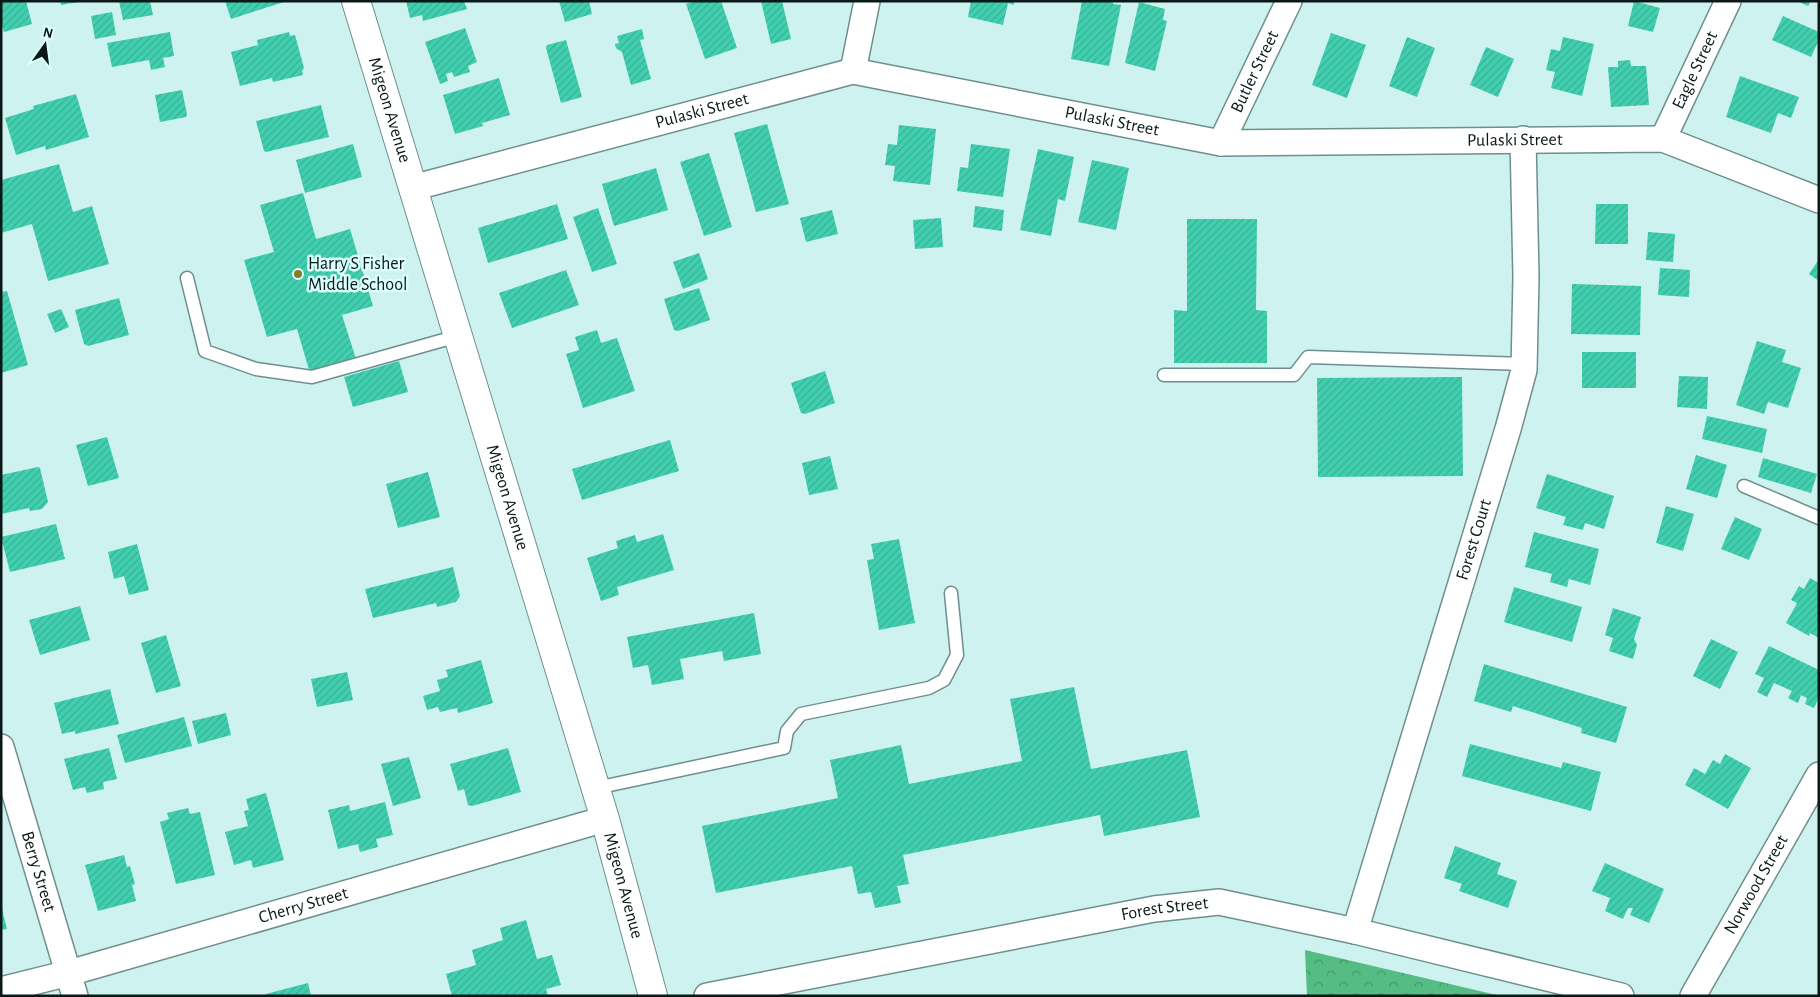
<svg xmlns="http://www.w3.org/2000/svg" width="1820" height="997" font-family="'Alegreya Sans',sans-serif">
<defs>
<pattern id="forest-crowns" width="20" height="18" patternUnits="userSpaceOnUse" patternTransform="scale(1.25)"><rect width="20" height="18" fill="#55bc83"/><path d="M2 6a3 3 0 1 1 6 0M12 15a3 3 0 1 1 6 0" fill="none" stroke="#45986a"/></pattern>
<pattern id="building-hatch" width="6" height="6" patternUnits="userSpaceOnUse" patternTransform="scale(1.25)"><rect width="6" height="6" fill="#41cfaf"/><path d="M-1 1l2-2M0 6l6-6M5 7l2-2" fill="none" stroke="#38b196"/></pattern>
</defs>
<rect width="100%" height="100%" fill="#cef2f0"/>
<path fill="url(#forest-crowns)" d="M1305 950 1501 996H1307Z"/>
<path fill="url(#building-hatch)" d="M1 1H26L32 24 4 32 1 23Z
M60 1H78V2L61 5Z
M119 1H150L153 15 123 20Z
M225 1H284V2L231 19Z
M406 1H464L467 9 423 21 422 15 410 18Z
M559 1H589L592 14 565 22Z
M694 1H721L737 48 705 59 686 4Z
M761 1H782L791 39 771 44Z
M971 1H1014V5L1008 3 1003 25 968 17Z
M1082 1H1113V4L1121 5 1109 66 1071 59Z
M1634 1 1660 8 1653 32 1628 26Z
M1797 1H1811L1808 6Z
M1139 2 1165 9 1163 20 1167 21 1155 71 1125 63Z
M112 12 116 35 95 39 91 16Z
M1783 16 1819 32V40L1811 57 1772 40Z
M465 28 477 62 468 66 470 72 454 77 452 72 446 74 448 81 440 84 425 42Z
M642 29 644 39 640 40 651 79 631 85 622 52 616 48 615 44 619 43 617 36Z
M170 32 174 56 163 58 165 67 151 70 149 60 112 67 107 43Z
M289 32 290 36 295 35 304 68 302 71 303 75 273 82 272 78 240 86 231 52 258 45 257 40Z
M1331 33 1366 45 1347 98 1312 85Z
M1407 37 1435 48 1417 97 1389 86Z
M1563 37 1594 44 1582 96 1551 88 1555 72 1546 70 1551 49 1560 51Z
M566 40 582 97 561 103 546 48 547 45Z
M1486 47 1514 59 1498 97 1470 85Z
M1630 60 1631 66H1646L1649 105 1611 107 1608 67H1618V61Z
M1740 76 1799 97 1791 118 1778 113 1771 133 1726 117Z
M499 78 510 115 482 123 483 126 455 134 443 95Z
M182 90 187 114 186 117 160 122 155 95Z
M76 94 89 137 46 150 45 146 16 155 5 118 34 109 33 106Z
M321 105 329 137 266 152 264 151 256 121Z
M767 124 789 204 756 212 734 133Z
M899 125 936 129 930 185 893 181 895 166 885 165 888 144 897 145Z
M353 144 362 177 305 193 296 160Z
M971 144 1010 149 1003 197 957 191 960 167 968 168Z
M1038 149 1074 157 1065 201 1058 199 1051 236 1020 230Z
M709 153 732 227 704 236 680 162Z
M1092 160 1129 168 1116 230 1078 222Z
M59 164 73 212 92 206 109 264 48 281 32 224 1 233V180Z
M656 168 668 210 614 226 602 184Z
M303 193 316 239 350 229 373 306 342 315 356 359 310 373 297 329 267 337 244 260 274 252 260 205Z
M557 204 568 239 488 263 478 228Z
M1596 204H1628V244H1595Z
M975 206 1004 210 1002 231 973 227Z
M598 208 617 264 592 272 573 217Z
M832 210 838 234 806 242 800 218Z
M941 218 943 247 915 249 913 220Z
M1187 219H1257L1256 310 1267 311V363H1174V310L1187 311Z
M1648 232 1675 234 1673 262 1646 260Z
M699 253 708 279 683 289 673 262Z
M1819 259V281L1809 274Z
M1660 268 1690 270 1689 297 1658 295Z
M566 270 579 305 512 328 499 293Z
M1572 284 1641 286 1640 335 1571 334Z
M699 288 710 320 678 331 674 330 664 299Z
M7 291 28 365 1 373V292Z
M119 298 129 335 88 346 84 344 75 310Z
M61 309 69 327 55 333 47 314Z
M597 330 601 343 617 338 635 391 583 408 566 354 579 350 575 337Z
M1757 341 1786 350 1782 362 1801 368 1788 408 1768 402 1764 414 1736 405Z
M1582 352H1636V388H1582Z
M399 361 408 392 353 407 344 377Z
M825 371 835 403 805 414 801 413 791 383Z
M1679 376 1708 377 1707 409 1677 407Z
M1462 377 1463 476 1318 477 1317 378Z
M1707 416 1767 429 1762 453 1702 439Z
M107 437 119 478 88 486 76 445Z
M670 440 679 471 582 500 572 469Z
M1696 455 1727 465 1717 498 1686 489Z
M830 456 838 489 809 495 802 463Z
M1763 458 1817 474 1811 493 1758 477Z
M38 467 40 468 48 502 42 509 30 511 29 508 1 514V475Z
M428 472 440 517 398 528 386 484Z
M1547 474 1614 496 1604 529 1585 523 1583 530 1563 525 1566 517 1536 508Z
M1666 506 1694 514 1683 551 1656 543Z
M1735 517 1762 529 1749 560 1721 549Z
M56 524 65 559 10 572 1 537Z
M1534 532 1599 549 1590 585 1569 579 1567 587 1550 582 1552 574 1525 567Z
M663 534 674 570 617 587 619 595 601 601 587 558 618 548 616 541 635 535 637 542Z
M899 539 915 623 879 630 867 560 874 559 871 544Z
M137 544 149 590 129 595 124 576 114 579 108 552Z
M453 567 460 596 456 602 437 607 436 603 373 618 365 589Z
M1810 578 1819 583V638L1810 633 1809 636 1786 623 1797 603 1791 600 1799 586 1804 589Z
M1514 587 1582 607 1572 642 1504 622Z
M80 606 90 640 40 655 29 620Z
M1613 608 1641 617 1634 639 1637 645 1633 659 1609 651 1613 638 1605 635Z
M754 613 761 654 724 661 722 651 680 659 684 679 652 685 648 665 633 668 627 637Z
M166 635 181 686 156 693 141 643Z
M1711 639 1738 652 1720 689 1693 676Z
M1769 646 1819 670V697L1814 708 1805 704 1807 698 1801 695 1798 703 1788 698 1792 691 1774 683 1767 697 1757 692 1764 678 1755 674Z
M481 660 493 703 458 713 457 708 440 712 438 707 427 710 423 696 440 691 437 680 448 677 446 670Z
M1484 664 1627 707 1616 743 1581 733 1582 728 1513 706 1511 712 1474 701Z
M347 672 353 700 317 707 311 679Z
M1074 687 1091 769 1187 750 1200 817 1104 836 1100 815 903 855 909 884 897 886 901 903 875 908 871 892 858 894 852 866 716 893 702 826 838 798 830 760 901 745 909 784 1022 761 1010 699Z
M110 689 119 724 75 734V731L62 734 54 703Z
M226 713 231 735 198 744 192 721Z
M184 717 192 746 125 763 117 735Z
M1470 744 1561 768 1563 762 1601 772 1591 811 1462 776Z
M109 748 117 779 103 782 104 789 87 793 85 787 73 790 64 759Z
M508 748 521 792 472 806 468 805 464 789 458 791 450 764Z
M1725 754 1751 768 1728 809 1685 785 1694 768 1705 774 1713 760 1720 764Z
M409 757 421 798 393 806 381 764Z
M266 793 284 860 253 868 251 860 234 865 225 832 248 826 244 811 249 810 246 799Z
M385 802 393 835 376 839 378 847 360 852 358 844 338 849 328 810 349 805 350 811Z
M188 808 190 814 200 812 215 875 176 884 160 822 169 819 167 813Z
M1455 846 1501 863 1497 874 1517 881 1508 908 1459 891 1462 884 1444 878Z
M124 855 127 867 130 866 135 884 132 885 136 901 98 911 85 865Z
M1605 863 1664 889 1649 923 1630 915 1633 908H1628L1623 919 1605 911 1610 898 1592 891Z
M2 909 7 929 1 930V910Z
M526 920 537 959 552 955 561 985 546 989 548 996H452L446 974 476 965 472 950 503 940 500 928Z
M308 983 311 996H267L266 994Z"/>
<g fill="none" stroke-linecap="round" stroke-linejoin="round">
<g stroke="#6e8f8e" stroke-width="15">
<path id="lane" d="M187 278 205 351 256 369 312 377 458 336
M1164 375H1294L1308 357 1524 364
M1744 486 1819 518
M596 788 784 748 787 731 801 714 929 688 944 680 957 655 951 593"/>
</g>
<g stroke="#6e8f8e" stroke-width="28">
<g id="street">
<path d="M853 71 867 1"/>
<path id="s1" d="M1663 139 1728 1"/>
<path id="s2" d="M1221 143 1289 1"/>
<path id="s3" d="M412 188 853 71 1221 143 1663 139 1819 200"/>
<path id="s4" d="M1 747 75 996"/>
<path id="s5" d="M1355 931 1508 429 1524 370 1526 277 1523 139"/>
<path id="s6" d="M1 990 69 973 605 819"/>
<path id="s7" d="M707 996 1154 909 1219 902 1355 931 1621 996"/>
<path id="s8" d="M1693 996 1819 775"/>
</g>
</g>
<g stroke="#6e8f8e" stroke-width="30">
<g id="secondary">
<path id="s9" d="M356 1 605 819 653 996"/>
</g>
</g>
<use href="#lane" stroke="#fff" stroke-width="12"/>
<use href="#street" stroke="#fff" stroke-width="25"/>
<use href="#secondary" stroke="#fff" stroke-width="28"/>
</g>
<circle fill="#887d23" stroke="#dbfffd" stroke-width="2" cx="298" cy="274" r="5"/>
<g text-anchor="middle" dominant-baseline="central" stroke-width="5" stroke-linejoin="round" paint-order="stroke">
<g font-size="18" fill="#0b1818" stroke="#dbfffd">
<text stroke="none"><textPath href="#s1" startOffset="76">Eagle Street</textPath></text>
<text stroke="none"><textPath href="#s2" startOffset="79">Butler Street</textPath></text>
<text stroke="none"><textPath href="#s9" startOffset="114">Migeon Avenue</textPath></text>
<text stroke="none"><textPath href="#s3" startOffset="300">Pulaski Street</textPath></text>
<text stroke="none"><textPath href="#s3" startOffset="720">Pulaski Street</textPath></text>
<text stroke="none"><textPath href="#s3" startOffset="1125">Pulaski Street</textPath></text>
<text stroke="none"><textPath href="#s9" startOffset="519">Migeon Avenue</textPath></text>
<text stroke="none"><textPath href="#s5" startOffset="409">Forest Court</textPath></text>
<text stroke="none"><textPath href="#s4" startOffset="130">Berry Street</textPath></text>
<text stroke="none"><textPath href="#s8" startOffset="128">Norwood Street</textPath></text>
<text stroke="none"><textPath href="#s9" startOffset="924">Migeon Avenue</textPath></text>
<text stroke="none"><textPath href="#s6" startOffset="314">Cherry Street</textPath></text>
<text stroke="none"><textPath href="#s7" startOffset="466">Forest Street</textPath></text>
</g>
<g font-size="18" fill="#0b1818" stroke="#dbfffd" text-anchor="start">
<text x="308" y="264">Harry S Fisher<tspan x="308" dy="21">Middle School</tspan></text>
</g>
</g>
<rect width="1820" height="997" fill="none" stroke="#0b1818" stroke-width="5"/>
<g transform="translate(45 45) rotate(14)" stroke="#dbfffd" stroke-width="4" paint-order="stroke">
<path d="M0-4L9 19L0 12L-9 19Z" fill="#0b1818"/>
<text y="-8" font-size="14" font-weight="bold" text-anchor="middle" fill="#0b1818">N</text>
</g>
</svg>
